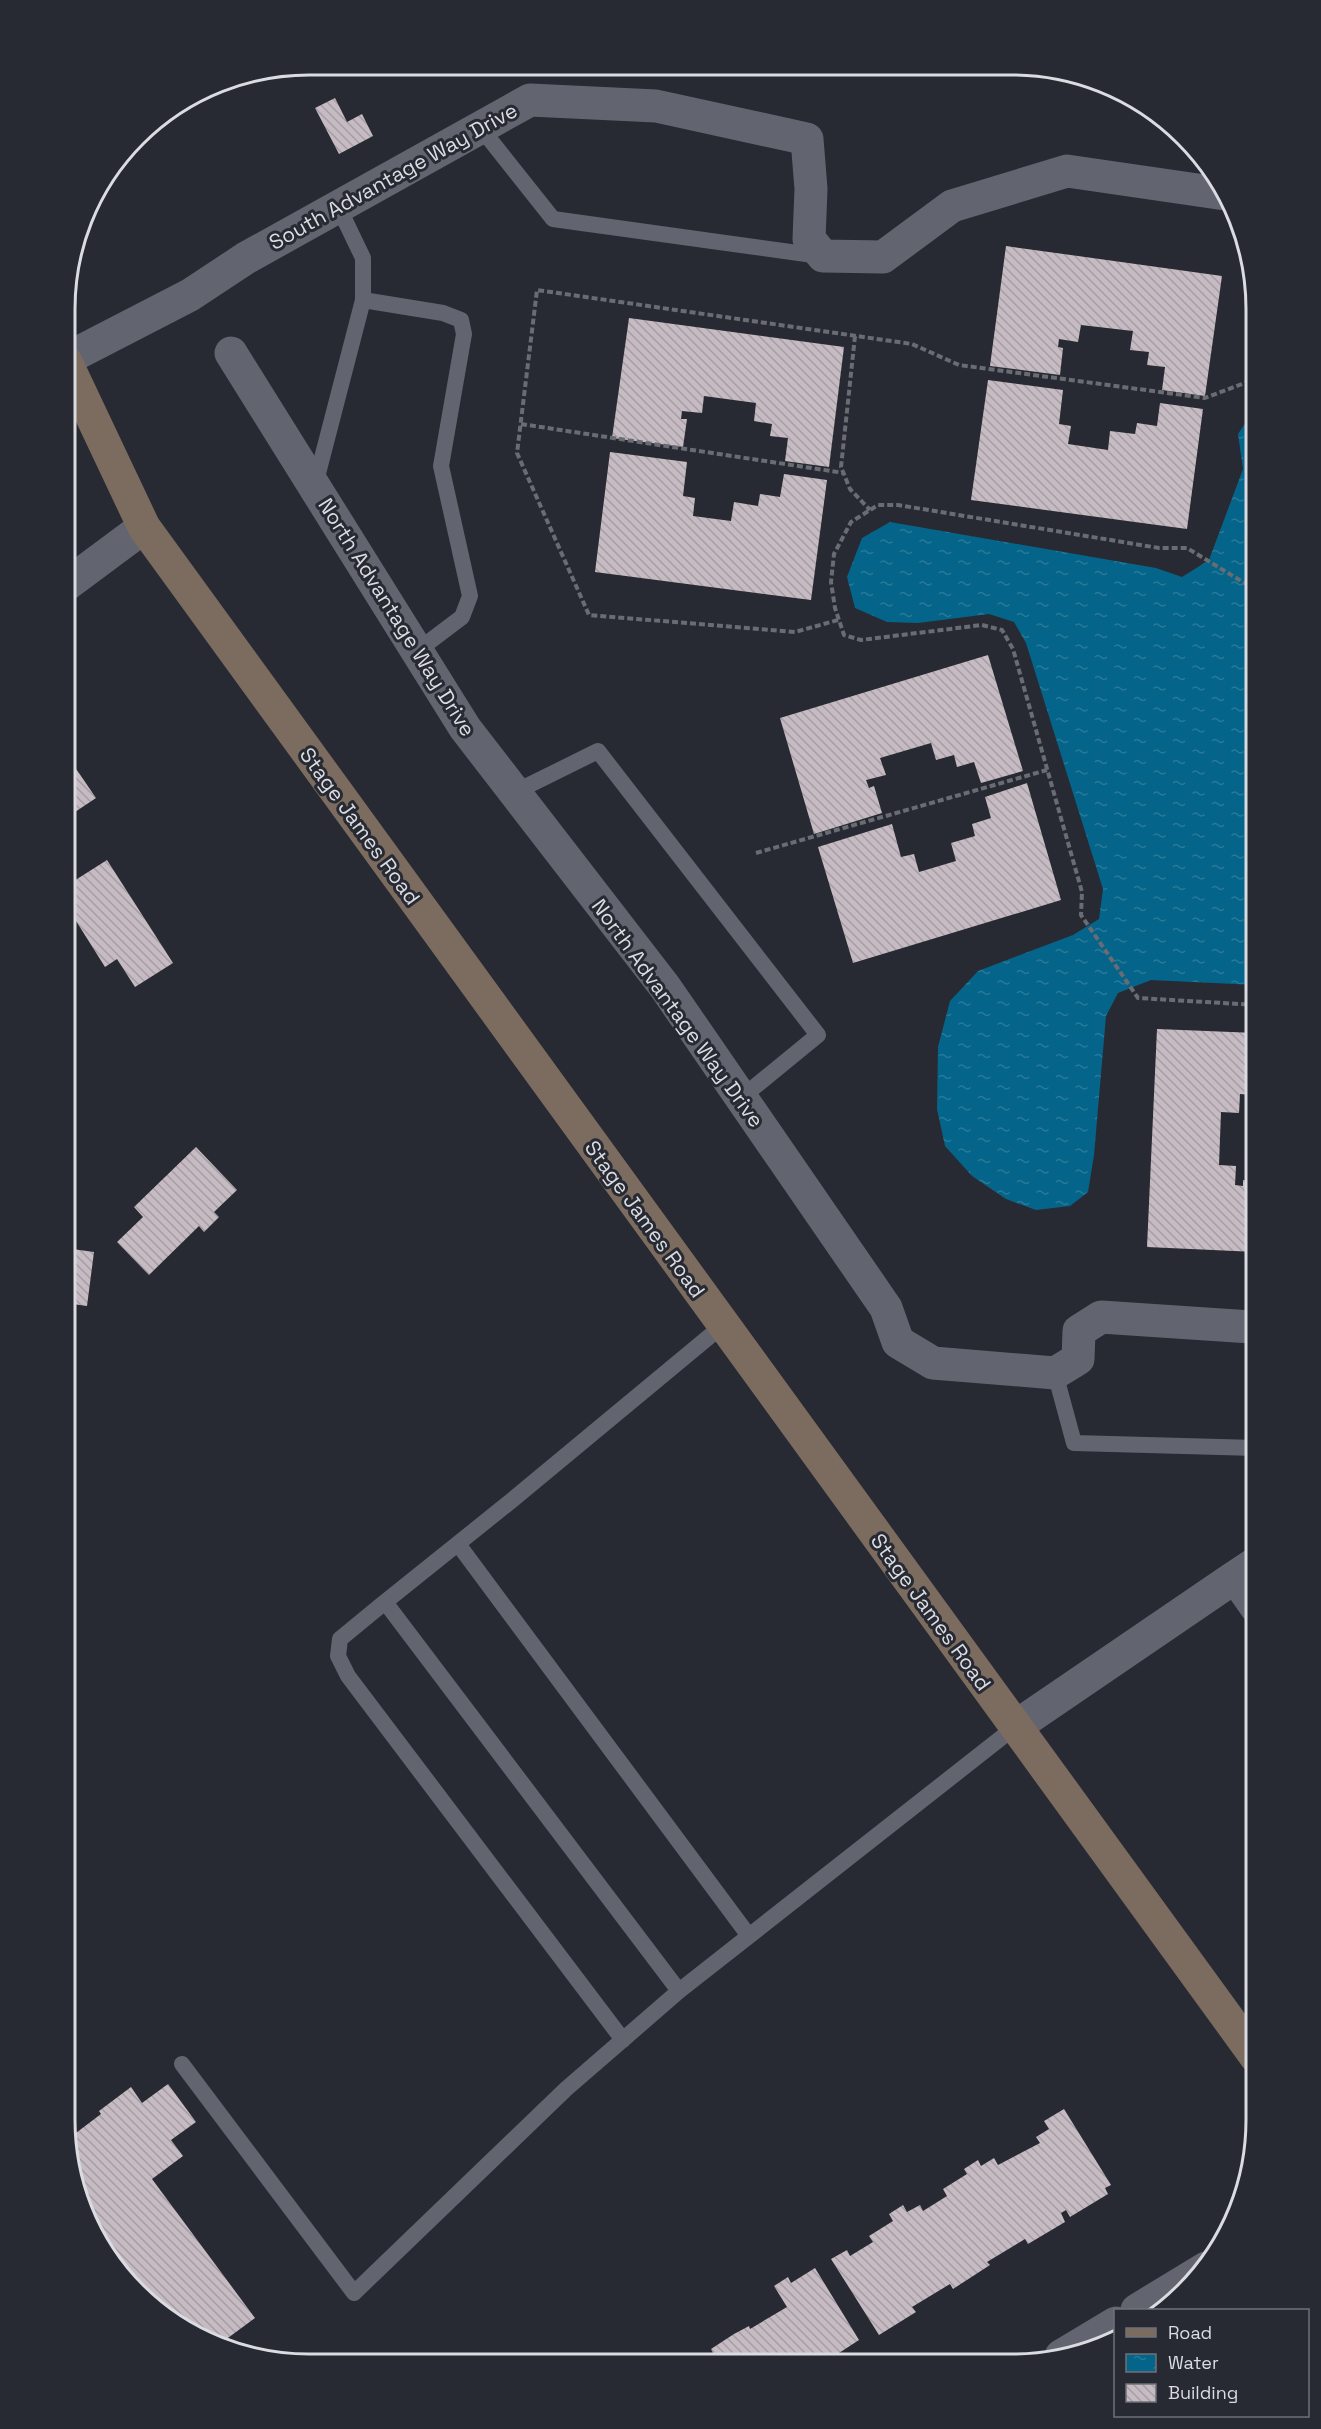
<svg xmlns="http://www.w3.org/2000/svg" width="1321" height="2429" font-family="'Space Grotesk',sans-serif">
<defs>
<pattern id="water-ripples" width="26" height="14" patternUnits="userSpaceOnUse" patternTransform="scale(1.5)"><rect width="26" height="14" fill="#056489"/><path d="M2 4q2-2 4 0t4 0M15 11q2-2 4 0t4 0" fill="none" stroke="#297a99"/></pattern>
<pattern id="building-back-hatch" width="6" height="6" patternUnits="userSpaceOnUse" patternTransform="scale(1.5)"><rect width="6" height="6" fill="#c7bbc3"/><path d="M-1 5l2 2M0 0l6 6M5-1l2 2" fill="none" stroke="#a69da3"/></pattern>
</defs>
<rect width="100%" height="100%" fill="#272a32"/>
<path fill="url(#water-ripples)" d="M1256 407V587L1253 600 1256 611V985L1151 980 1118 993 1106 1016 1094 1155 1088 1192 1070 1206 1036 1210 1006 1199 972 1176 945 1146 937 1109 938 1047 950 1001 978 971 1073 935 1099 919 1103 889 1026 643 1014 622 989 614 918 623 887 622 855 608 847 577 862 538 890 522 1156 568 1182 577 1209 560 1243 469 1238 434Z"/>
<path fill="url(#building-back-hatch)" d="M335 98 347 122 362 114 373 136 339 154 315 108Z
M1006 246 1222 276 1205 396 1162 390 1165 367 1147 365 1149 352 1130 350 1133 331 1081 325 1078 342 1059 339 1058 347 1063 348 1060 375 990 366Z
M629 318 844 347 829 467 785 461 788 438 770 436 772 424 754 421 756 403 704 396 702 413 682 411 681 419H687L683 447 612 438Z
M988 380 1063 390 1059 424 1071 426 1068 444 1108 450 1110 431 1135 434 1137 423 1157 426 1160 403 1203 409 1187 529 971 500Z
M610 452 687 462 683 496 695 498 693 516 731 521 734 502 758 506 760 494 780 497 784 474 827 480 811 600 595 572Z
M988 655 1023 771 981 783 974 762 957 767 954 755 936 760 931 743 880 758 886 775 866 780 869 788 874 786 882 813 814 834 780 718Z
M66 754 96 798 66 818Z
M1027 783 1061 900 853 963 818 847 892 824 901 857 914 854 919 872 956 861 951 843 975 836 972 824 991 818 985 797Z
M107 860 173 963 135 987 117 959 105 967 66 905V886Z
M1157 1029 1256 1033V1077H1253L1252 1095 1240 1094 1239 1113 1221 1112 1219 1165 1236 1166 1235 1185 1243 1186V1180L1256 1181V1252L1147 1247Z
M196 1147 237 1190 214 1212 219 1217 204 1232 199 1226 149 1275 117 1242 143 1217 134 1207Z
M65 1248 94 1252 87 1306 65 1303Z
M168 2084 196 2122 171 2140 183 2156 152 2179 255 2318 217 2346 148 2304 106 2256 78 2199 68 2139 101 2114 99 2111 131 2087 142 2103Z
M1064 2109 1111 2185 1105 2188 1108 2194 1070 2217 1066 2210 1061 2213 1065 2222 1028 2244 1025 2239 987 2262 990 2265 953 2289 950 2284 912 2307 916 2312 879 2335 831 2259 847 2250 850 2256 873 2242 869 2236 893 2221 889 2214 903 2205 907 2212 920 2205 923 2211 947 2196 943 2189 967 2174 964 2169 978 2160 981 2166 994 2158 998 2165 1040 2143 1036 2137 1049 2129 1044 2121Z
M815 2268 859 2340 822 2364H696L713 2353 711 2349 734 2334 749 2326 750 2329 787 2307 774 2286 788 2277 791 2283Z"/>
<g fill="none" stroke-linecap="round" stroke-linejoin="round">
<path stroke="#696c73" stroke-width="4" stroke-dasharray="6 3" stroke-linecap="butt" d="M855 336 841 467 850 489 870 510
M521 424 844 473
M838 620 795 632 589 615 517 453 537 290 912 344 959 365 1205 398 1250 381 1256 373
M756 853 1047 770
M1256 1005 1138 998 1081 915 1082 892 1013 649 1002 630 982 625 861 640 844 635 835 608 831 582 834 554 851 522 878 505H898L1159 548H1187L1256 590"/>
<path stroke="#62656f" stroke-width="16" d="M480 127 553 219 820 256
M338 206 363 258V300L443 313 461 320 464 334 441 466 470 596 462 617 417 651
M315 485 363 300
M515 792 598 751 818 1035 741 1098
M722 1326 511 1501 385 1602 679 1991 1015 1727
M1055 1373 1074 1443 1256 1448
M458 1544 749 1936
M385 1602 340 1639 338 1656 348 1676 623 2040
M182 2064 354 2293 566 2089 679 1991"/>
<path stroke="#62656f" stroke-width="33" d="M231 353 465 728 665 987 886 1308 898 1342 933 1363 1055 1373 1078 1359 1079 1331 1101 1317 1251 1327 1256 1331
M66 359 190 295 246 258 530 100 656 106 807 139 811 189 809 239 823 256 883 257 952 206 1067 171 1225 194
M66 585 144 527
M1256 1607 1235 1577 1256 1563
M1015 1727 1235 1577
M1137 2310 1206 2268
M1061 2356 1116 2323"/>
<path stroke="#7c6b5f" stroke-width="33" d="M66 362 144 527 1256 2057"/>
</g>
<g text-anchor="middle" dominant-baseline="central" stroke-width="6" stroke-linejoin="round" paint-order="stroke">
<g font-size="21" fill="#dadce2" stroke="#272a32">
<text transform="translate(393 176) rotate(-29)">South Advantage Way Drive</text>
<text transform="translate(397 617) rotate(58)">North Advantage Way Drive</text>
<text transform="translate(360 826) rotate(54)">Stage James Road</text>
<text transform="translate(678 1013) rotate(54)">North Advantage Way Drive</text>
<text transform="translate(645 1219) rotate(54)">Stage James Road</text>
<text transform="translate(931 1612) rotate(54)">Stage James Road</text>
</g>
</g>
<path d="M0 0H1321V2429H0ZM309 75H1012A234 234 0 0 1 1246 309V2120A234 234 0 0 1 1012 2354H309A234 234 0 0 1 75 2120V309A234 234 0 0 1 309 75Z" fill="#272a32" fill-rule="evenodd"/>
<path fill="none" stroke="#dadce2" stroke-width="3" d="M309 75H1012A234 234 0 0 1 1246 309V2120A234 234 0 0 1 1012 2354H309A234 234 0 0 1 75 2120V309A234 234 0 0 1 309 75Z"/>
<rect x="1114" y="2309" width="195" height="108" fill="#272a32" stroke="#6f7178" stroke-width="1.5"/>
<rect x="1126" y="2328" width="30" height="9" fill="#7c6b5f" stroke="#6f7178" stroke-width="1.5"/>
<text x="1168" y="2339" font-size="18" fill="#dadce2">Road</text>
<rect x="1126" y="2354" width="30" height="18" fill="url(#water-ripples)" stroke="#6f7178" stroke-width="1.5"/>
<text x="1168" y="2369" font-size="18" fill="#dadce2">Water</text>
<rect x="1126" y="2384" width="30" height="18" fill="url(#building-back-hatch)" stroke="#6f7178" stroke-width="1.5"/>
<text x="1168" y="2399" font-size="18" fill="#dadce2">Building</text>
</svg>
